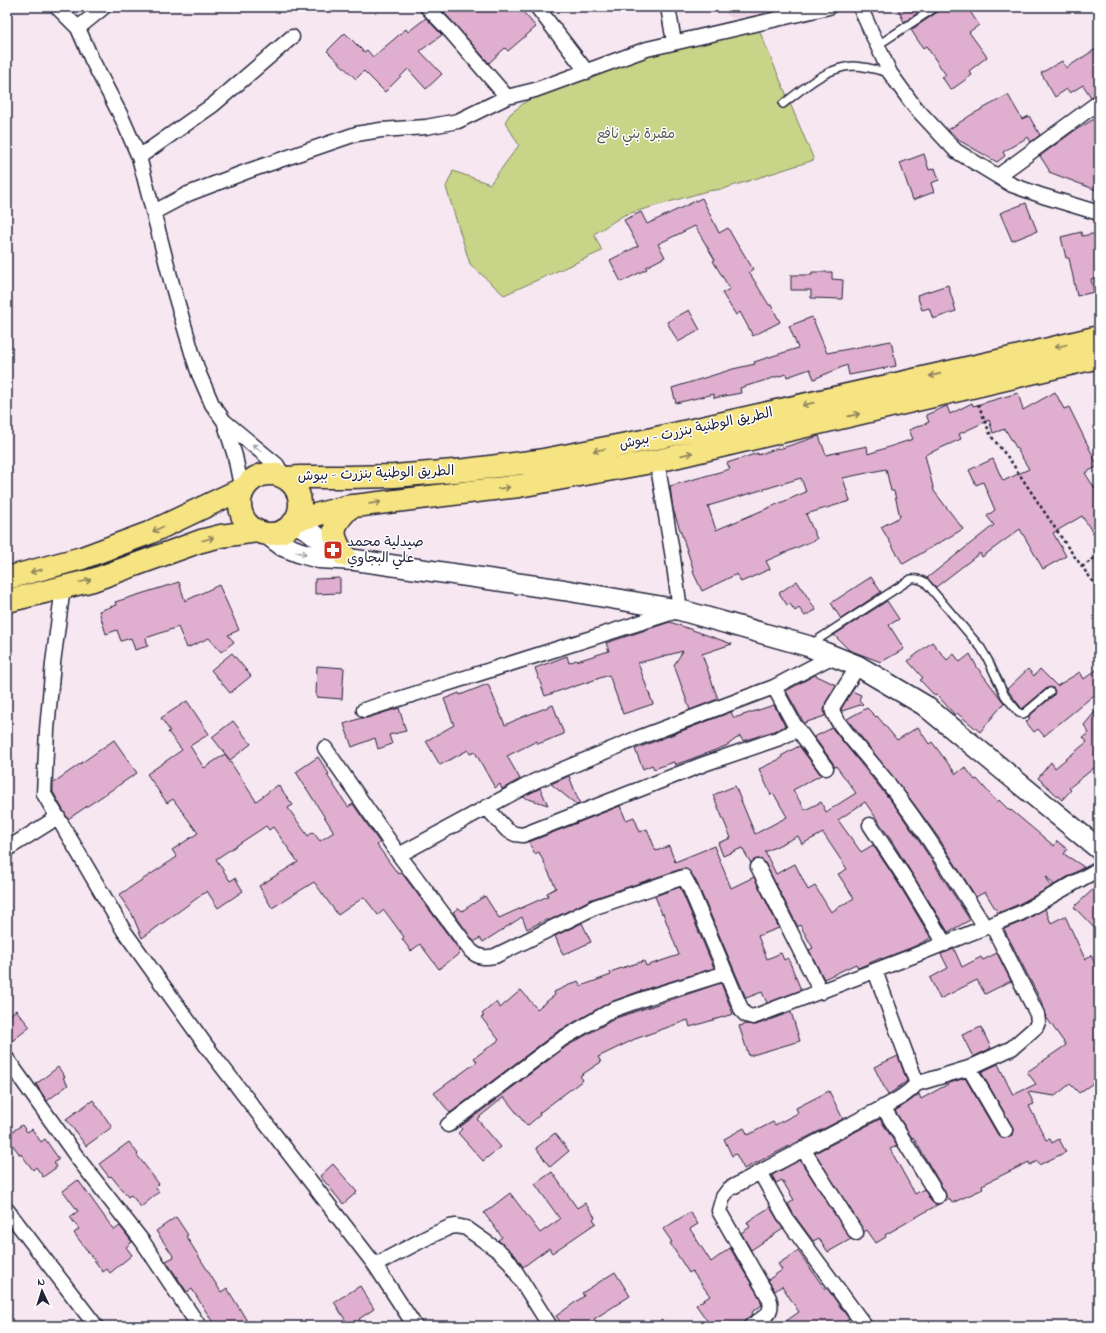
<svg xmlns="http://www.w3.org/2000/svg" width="1106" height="1333" font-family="'Indie Flower','Playpen Sans Arabic',sans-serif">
<rect width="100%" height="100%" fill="#f6e7f1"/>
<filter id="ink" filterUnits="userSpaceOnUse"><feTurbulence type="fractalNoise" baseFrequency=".025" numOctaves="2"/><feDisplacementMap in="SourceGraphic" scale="8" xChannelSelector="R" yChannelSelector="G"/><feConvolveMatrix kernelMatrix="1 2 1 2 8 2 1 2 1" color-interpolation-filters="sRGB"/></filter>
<g filter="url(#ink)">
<path fill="#efd6e7" d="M717 7H788L733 19Z"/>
<path fill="#c8d588" stroke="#757c62" d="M759 30 814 160 723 189 707 191 624 215 594 234 602 251 504 295 470 264 446 187 453 171 490 184 519 145 505 122 510 114 537 93 612 63Z"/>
<path fill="#e0afcf" stroke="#22223b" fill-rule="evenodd" d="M442 7H519L536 27 508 51 505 48 489 63 440 8Z
M897 7H927L904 22Z
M941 7H967L979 25 969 32 987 57 969 71 972 75 951 90 942 77 946 75 926 46 923 48 911 30 939 11Z
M426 18 442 35 420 51 442 74 426 89 408 69 385 92 364 71 356 79 327 51 345 33 364 52 367 50 373 57 406 29 408 32Z
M1099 47V94L1091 97 1083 85 1070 93 1067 89 1055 97 1041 73 1062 61 1066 68Z
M1008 95 1022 119 1029 116 1040 135 1031 142 1028 137 1003 152 1005 156 997 162 962 142 948 130 971 115Z
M1099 116V191L1049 172V170L1040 156 1074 131Z
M924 154 929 170 935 168 939 180 931 183 934 192 913 200 900 163Z
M702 198 719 233 728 228 738 246H739L753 269 749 272 769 305H771L780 322 753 336 740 312 736 315 722 293 730 289 713 261 715 260 695 226 658 244 665 257 646 267 647 269 621 282 610 260 638 246 624 220 641 212 647 224Z
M1026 203 1037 231 1012 241 1000 213Z
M1081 232 1082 236 1097 233 1099 243V277L1091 279 1094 292 1077 296 1069 258H1066L1061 237Z
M812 272H832V279L843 280 842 299 811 298V290H791V275H812Z
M948 285 956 311 933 319 929 308 922 310 917 295Z
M689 310 700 330 678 342 667 322Z
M812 317 827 353 891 341 896 366 849 375 847 365 814 379 810 369 787 377 786 374 740 388 741 393 714 398V394L676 403 672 388 733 369 755 364 754 362 798 348 789 326Z
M1055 392 1064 409 1069 407 1098 466 1085 473 1099 495V542L1082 516 1053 533 1066 556 1043 569 1020 529 982 557 980 553 936 587 927 578 994 525 987 516 995 510 983 482 976 485 969 470 993 459 1003 481 1029 469 1005 429 993 433 989 420 959 434 961 439 925 455 934 491 963 529 903 564 881 527 900 517 894 491H891L886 469 843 478 850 501 806 514 817 539 766 561 770 569 741 582 737 574 702 591 693 572 694 571 673 509 670 486 730 469 727 463 758 453V455L778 448 779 449 819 436 826 455 867 446 868 454 913 439 909 430 929 422 926 415 947 406 950 414 972 403 973 406 1018 393 1023 410ZM801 478 806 492 716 530 708 506Z
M871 577 881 592 841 619 831 603Z
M340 578V593L315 594V579Z
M797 581 816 610 805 616 799 608 795 611 790 604 787 605 779 593Z
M179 582 185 601 219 585 239 630 228 635 234 642 221 652 209 638 187 648 178 627 146 638 148 646 135 650 131 638 121 641 117 630 106 634 99 611 116 605 115 602Z
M887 601 899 619 889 625 904 649 881 662 849 650 834 635Z
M670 622 732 644 702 654 718 699 690 710 674 665 683 651 638 663 653 704 623 714 609 675 573 687V686L545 696 535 668 567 656 569 663 576 660 577 661 609 651 606 643Z
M932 642 947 660 954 654 960 662 970 654 977 667 1004 703 980 732 957 713 955 715 937 695 935 696 920 680 923 678 908 661Z
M232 653 251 676 230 693 211 670Z
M317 666 344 668 342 699 316 697Z
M1099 668V691L1044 736 1038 729 1034 732 1026 722 1030 718 1028 717 1053 696 1055 692 1054 689 1051 687 1047 688 1022 709 1007 689 1028 669 1034 676 1040 669 1057 686 1080 672 1084 679Z
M815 675 836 685 826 702 824 710 825 716 804 723 786 691Z
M488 684 505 725 520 718 553 705 564 734 538 744 537 741 507 756 520 779 502 789 500 784 495 788 475 752 470 754 468 750 440 765 426 741 454 725 444 699 459 693 460 695Z
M852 691 861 695 859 700 863 704 842 711 841 709Z
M187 701 209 734 190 746 204 768 225 754 256 801 278 785 293 805 288 808 308 836 313 832 320 841 334 832 296 772 318 757 329 774 327 775 348 807 353 804 380 843 377 845 398 874 401 872 460 951 459 952 460 953 439 969 420 944 411 951 402 939 404 937 384 910 378 915 364 897 338 915 314 882 272 908 259 886 298 862 273 827 269 830 266 826 216 859 230 881 235 878 243 891 218 908 207 891 142 938 132 914 119 895 177 857 172 850 198 833 173 799 167 803 147 774 182 750 168 732 170 731 161 718Z
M774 705 785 726 777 730 743 741 740 736 726 746 675 765 674 762 654 769 652 765 643 769 635 749 731 712 734 718Z
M1099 707V764L1069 788 1071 790 1062 800 1038 778 1051 762 1055 768 1087 742 1083 737 1089 733 1084 725Z
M399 708 406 731 389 735 392 744 378 749 375 738 352 747 344 724 361 718H367Z
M867 708 876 717 877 716 897 740 918 727 929 744 932 742 956 774 965 767 975 780 977 779 997 802 999 800 1010 811 1011 810 1054 846 1057 841 1067 849 1064 854 1084 867 1054 885 1046 876 1051 887 1017 905 998 913 985 892 976 897 938 837 908 796 847 719Z
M233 721 251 744 230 760 212 737Z
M832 728 895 806 923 847 970 920 948 932 888 835 865 802 838 820 861 852 873 845 900 886 931 938 913 947 882 959 881 958 858 968 856 964 824 979 809 950 813 948 800 925 798 927 765 863 762 860 758 859 754 860 751 863 742 848 723 856 718 843 731 838 713 795 735 786 755 834 787 817 774 794 771 795 759 769 782 758 781 756 799 746 821 775 793 790 805 810 821 802 826 812 856 793 836 766 834 767 833 763 814 737ZM823 833 847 869 838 874 854 898 831 912 815 886 808 890 795 864 776 874 765 852 798 836 802 844Z
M114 740 137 773 68 819 53 792V783Z
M569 776 580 804 577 805 551 784Z
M540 788 548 805 522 797 539 789Z
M620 806 626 820 634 817 640 832 647 829 656 851 669 846 675 862 714 846 731 888 754 877 779 928 758 936 767 959 781 953 784 960 788 958 801 990 767 1003 762 992 746 998 697 883 691 873 686 869H681L592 899 548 921V919L527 929 522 917 483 942 480 938 474 942 453 912 459 908 462 911 485 896 499 918 548 896 547 893 556 888 539 852 535 854 529 842Z
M1099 884V933L1074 907Z
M680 887 714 968 646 989 608 1003 557 1032 450 1113 434 1093 477 1062 474 1058 499 1040 481 1017 484 1016 482 1014 496 1002 500 1008 521 990 537 1009 555 995 554 992 578 981 581 986 611 975 610 972 631 965 644 961 646 966 679 955 663 913 662 914 655 896Z
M1045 909 1051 923 1065 916 1085 959 1091 955 1099 972V1079L1079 1093 1070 1084 1055 1096 1028 1092 1034 1104 1029 1106 1046 1140 1050 1139 1052 1143 1059 1139 1066 1152 1039 1165 1037 1161 1030 1165 1029 1162 982 1185 983 1189 952 1203 949 1198 945 1201 946 1196 945 1192 913 1137 912 1138 895 1111 910 1101 919 1094 921 1099 950 1083 965 1078 998 1135 1001 1138H1005L1012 1135 1013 1130 1012 1126 981 1072 998 1064 1013 1095 1036 1084 1027 1072 1066 1045 1046 1017 1041 1001 1004 929 1024 921Z
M582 923 591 942 563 955 555 936Z
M954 949 962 967 981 957 983 960 997 953 1011 981 985 994 977 980 940 999 930 978 948 968 941 954Z
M721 983 733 1014 690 1027 688 1020 635 1039 598 1057 601 1062 580 1076 583 1080 539 1113 540 1115 527 1126 504 1097 477 1119 501 1147 483 1161 458 1133 462 1129 460 1127 567 1046 616 1018Z
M16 1010 30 1027 7 1045V1017Z
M791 1012 800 1041 749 1056 739 1026 747 1024 756 1025Z
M981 1027 991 1048 973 1057 962 1035Z
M898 1056 907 1081 888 1095 874 1067Z
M58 1067 65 1077 63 1078 68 1085 47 1101 36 1084Z
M829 1091 843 1119 744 1169 736 1154 732 1156 724 1139 744 1128 748 1135 773 1122 775 1125 798 1113 796 1108Z
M93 1100 112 1127 86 1146 66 1119Z
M880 1119 897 1146 890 1149 915 1194 924 1189 931 1201 934 1204H939L885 1235 886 1237 876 1243 867 1230 864 1232 815 1153Z
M22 1125 27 1132 32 1129 41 1142 45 1139 59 1159 54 1163 57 1167 43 1177 36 1167 33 1170 21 1154 20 1155 7 1137V1135Z
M555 1133 569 1151 550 1167 536 1148Z
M129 1142 138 1154 137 1155 159 1184 155 1187 159 1192 141 1207 131 1195 128 1197 111 1176 109 1177 99 1164Z
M800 1160 851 1239 828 1252 819 1238 813 1241 794 1215 788 1204 794 1200 782 1180 776 1183 772 1175Z
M333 1164 357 1192 343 1204 320 1176Z
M552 1172 577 1208 585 1203 595 1217 593 1219 596 1223 552 1253 549 1248 523 1267 515 1255 498 1240 502 1237 484 1213 510 1193 540 1233 560 1219 535 1184Z
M78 1180 114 1230 120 1226 132 1242 126 1247 132 1255 110 1273 107 1269 103 1272 74 1233 79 1229 70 1217 78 1211 63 1191Z
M770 1207 783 1229 751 1250 741 1233 750 1227 747 1222Z
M690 1212 698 1224 690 1229 711 1262 730 1248 761 1300 760 1301 762 1305 752 1312 753 1314 746 1319 743 1326H711L696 1305 710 1296 692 1271 689 1273 670 1243 672 1242 663 1229Z
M176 1217 188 1235 186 1236 221 1292 227 1288 250 1326H215L192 1289 187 1292 166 1261 174 1257 156 1231Z
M798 1251 825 1289 827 1288 849 1319 840 1326H779L799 1312 782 1286 775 1291 768 1280 782 1270 778 1264Z
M615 1272 630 1296 594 1319 599 1326H563L556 1316 584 1296 582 1293Z
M360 1286 374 1309 359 1319 364 1326H349L334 1302Z"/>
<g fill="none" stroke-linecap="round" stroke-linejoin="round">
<g stroke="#22223b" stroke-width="10">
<path id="lane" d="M878 45 936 7
M783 104C803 89 826 67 853 66 865 66 878 70 889 73
M811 644 911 579C917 578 920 579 925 582L981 648 988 660 1005 696 1019 713 1023 714 1025 713 1050 692"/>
</g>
<g stroke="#22223b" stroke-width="17">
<path id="street" d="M57 7 78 28 92 60 122 118 139 157 172 284 193 356 199 374 212 404 224 421 277 465 283 476
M427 7 451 32 507 97
M537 7 587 72
M668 7 674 42
M860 7 890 73 914 106 956 151 1012 185 1043 196 1099 213
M78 28 104 7
M139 157 213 105 292 37
M998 176 1099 102
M154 212 188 194 248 171 356 134 381 130 426 127 458 121 507 97 535 90 647 49 829 7
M224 421 235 456 240 481 245 487
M63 587 53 663 47 730 44 794 124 931 207 1047 375 1265 415 1326
M858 666 833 706C833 709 832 710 833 712 836 723 862 751 870 761 914 813 949 870 985 927
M774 687 794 724 826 768
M364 710 680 610 673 558 657 461
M325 748 399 855 471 951C479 958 485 958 495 956L595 907 684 877 689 886 742 1011 746 1015 753 1017 913 956 1021 913 1099 869
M486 807 507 830 515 834 523 835 704 764 780 738 798 729
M870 825 907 881 945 944
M7 849 58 817
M399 855 535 781 638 738 774 687 833 656
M758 867 821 992
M7 1059 79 1160 143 1242 199 1326
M969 1068 1005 1130
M916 1084 969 1068 1012 1048 1036 1027 1038 1022 1037 1014 992 925
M883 1107 938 1196
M448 1125 562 1039 612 1010 649 997 726 973
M803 1149 856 1233
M760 1172 787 1220 865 1326
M7 1210 96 1326
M375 1265 430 1236 450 1227 456 1226 466 1228 500 1252 509 1261 550 1326
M751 1326C762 1318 775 1314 769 1298L719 1211 723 1197 729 1189C772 1165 816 1143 859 1120 875 1111 906 1098 916 1084V1081L875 971"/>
</g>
<g stroke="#22223b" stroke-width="23">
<path id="secondary" d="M294 522 310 531 332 549 349 558
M267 534 283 546 301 553 319 558 355 560 564 590 680 610 808 646 858 666 924 705 1099 849"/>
</g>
<g stroke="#22223b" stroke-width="25">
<path id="primary" d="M240 504a30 30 0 1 1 60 0a30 30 0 1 1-60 0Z
M287 478 300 477H348L394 476 466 470 538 461 648 440 1016 357 1099 337
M296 520 346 507 519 486 657 461 1099 357
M344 555C329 532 332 525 351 506
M7 578 82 558 149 533 244 488
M7 601 93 580 201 541 221 536 257 531"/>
</g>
<path stroke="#22223b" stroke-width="2.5" stroke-dasharray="3 3" stroke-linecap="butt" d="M978 404 991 436 1010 460 1067 546 1099 590
M1082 567 1099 555"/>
<use href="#lane" stroke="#fff" stroke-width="7"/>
<use href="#street" stroke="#fff" stroke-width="14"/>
<use href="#secondary" stroke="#fff" stroke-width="20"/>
<use href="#primary" stroke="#f6e381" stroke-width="22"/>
</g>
<defs><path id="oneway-shaft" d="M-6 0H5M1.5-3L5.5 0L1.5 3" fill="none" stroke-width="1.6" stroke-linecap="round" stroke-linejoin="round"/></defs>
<g stroke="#8c825e">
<use href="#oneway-shaft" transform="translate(1061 346) rotate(166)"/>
<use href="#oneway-shaft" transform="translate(935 375) rotate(167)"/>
<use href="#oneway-shaft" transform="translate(808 404) rotate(167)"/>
<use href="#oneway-shaft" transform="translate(854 415) rotate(-13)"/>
<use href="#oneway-shaft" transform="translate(599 450) rotate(170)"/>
<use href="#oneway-shaft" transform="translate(687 454) rotate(-13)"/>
<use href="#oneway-shaft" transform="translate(504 488) rotate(-8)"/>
<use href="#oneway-shaft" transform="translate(375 503) rotate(-8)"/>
<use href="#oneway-shaft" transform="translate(158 529) rotate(155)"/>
<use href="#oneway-shaft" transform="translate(208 539) rotate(-15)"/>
<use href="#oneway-shaft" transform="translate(36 571) rotate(167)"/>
<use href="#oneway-shaft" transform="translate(85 581) rotate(-14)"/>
</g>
<g stroke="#9c9ca7">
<use href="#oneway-shaft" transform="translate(257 448) rotate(-140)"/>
<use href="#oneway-shaft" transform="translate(301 553) rotate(17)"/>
</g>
</g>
<defs>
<g id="pharmacy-square" transform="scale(1)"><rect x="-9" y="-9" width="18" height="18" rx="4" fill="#c8321e" stroke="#fff"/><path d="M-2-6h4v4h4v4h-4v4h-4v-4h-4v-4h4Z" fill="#fff"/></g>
</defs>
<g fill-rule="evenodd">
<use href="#pharmacy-square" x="333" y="550"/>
</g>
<g text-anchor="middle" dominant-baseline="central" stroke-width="3" stroke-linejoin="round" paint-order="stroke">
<g font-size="14" fill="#545852" stroke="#fff">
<text x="636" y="134">مقبرة بني نافع</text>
</g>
<g font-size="14" fill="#22223b" stroke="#fff">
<text transform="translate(696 429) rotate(-12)">الطريق الوطنية بنزرت - ببوش</text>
<text transform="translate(376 474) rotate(-2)">الطريق الوطنية بنزرت - ببوش</text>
</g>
<g font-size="14" fill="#22223b" stroke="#fff" text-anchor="start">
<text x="347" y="542">صيدلية محمد<tspan x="347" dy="16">علي البجاوي</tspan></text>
</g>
</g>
<rect width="1106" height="1333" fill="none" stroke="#fff" stroke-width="24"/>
<rect x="12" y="12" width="1082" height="1309" fill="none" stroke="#22223b" stroke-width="1.5" filter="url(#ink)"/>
<g transform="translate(42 1291) rotate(356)" stroke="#ffffff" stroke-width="3" paint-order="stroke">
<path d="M0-3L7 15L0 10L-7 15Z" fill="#22223b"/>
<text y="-6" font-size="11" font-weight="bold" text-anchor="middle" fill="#22223b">N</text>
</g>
</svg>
